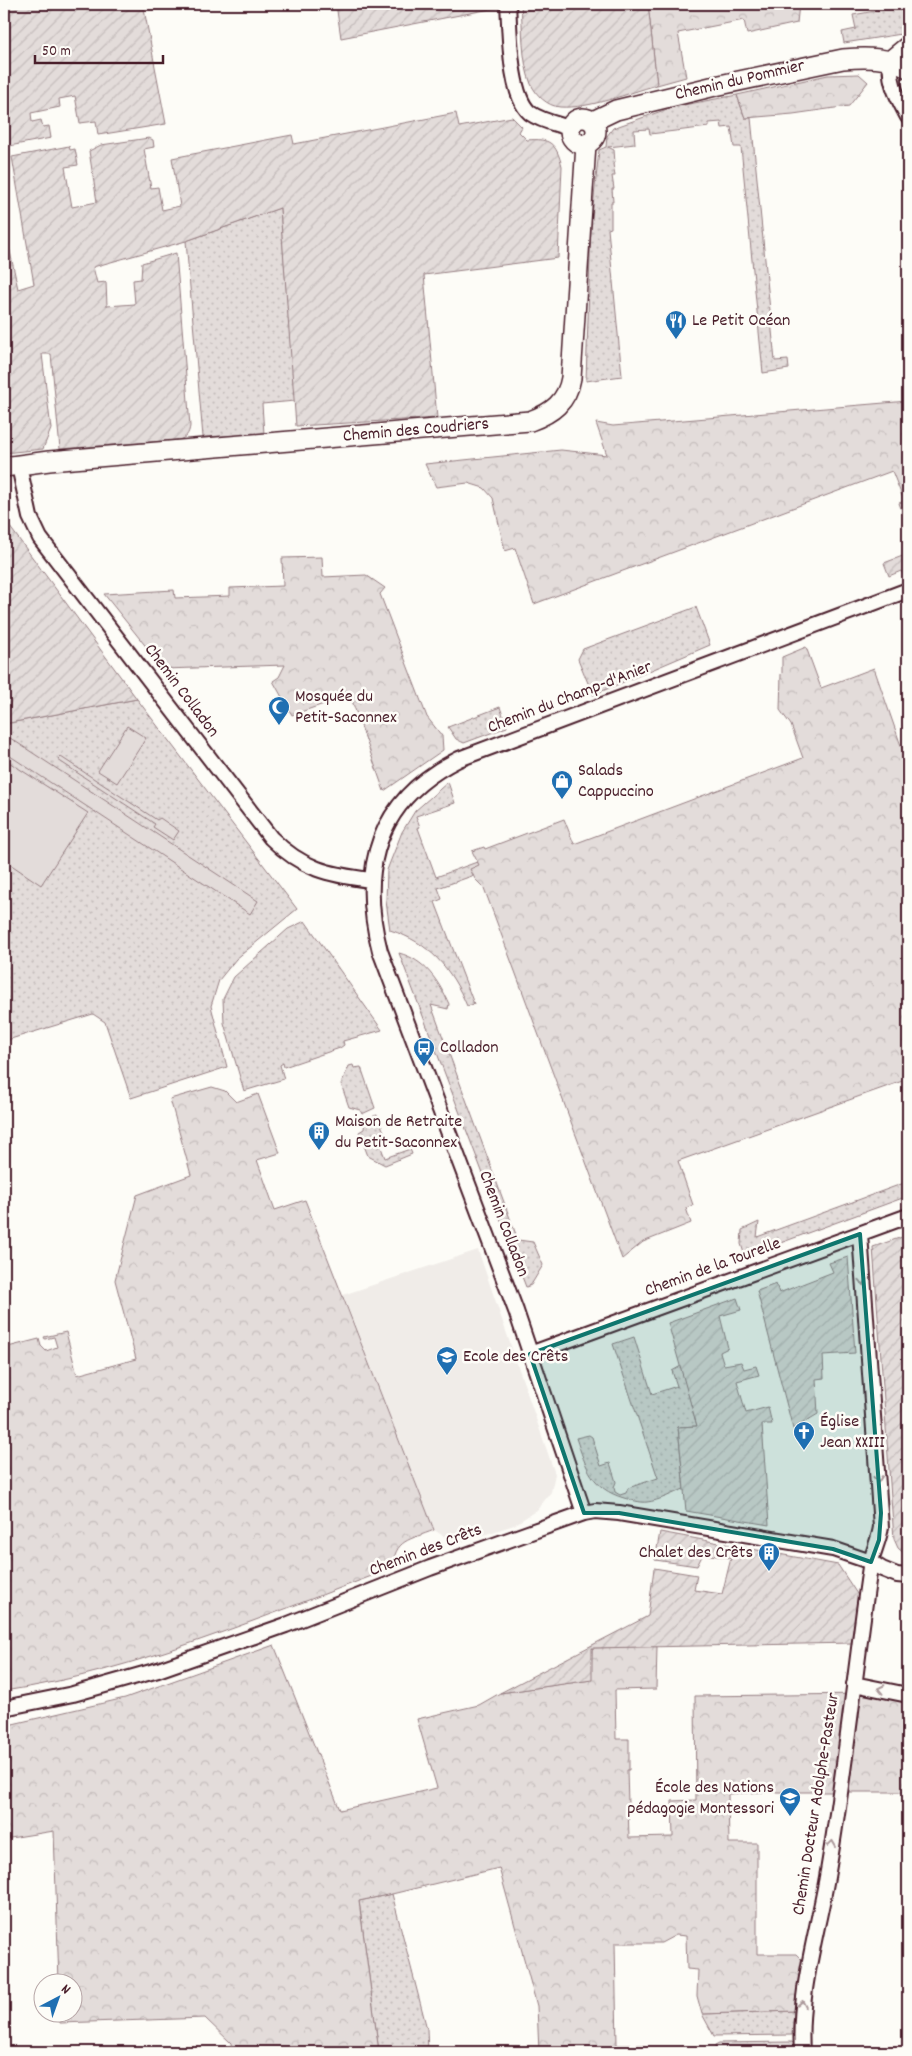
<svg xmlns="http://www.w3.org/2000/svg" width="912" height="2056" font-family="Dekko,sans-serif">
<defs>
<pattern id="grass-dots" width="8" height="8" patternUnits="userSpaceOnUse" patternTransform="scale(1.25)"><rect width="8" height="8" fill="#e3dcda"/><path d="M2 2h.1M6 6h.1" fill="none" stroke="#c4bcbb" stroke-width="1.8" stroke-linecap="round"/></pattern>
<pattern id="forest-crowns" width="20" height="18" patternUnits="userSpaceOnUse" patternTransform="scale(1.25)"><rect width="20" height="18" fill="#e3dcda"/><path d="M2 6a3 3 0 1 1 6 0M12 15a3 3 0 1 1 6 0" fill="none" stroke="#c4bcbb"/></pattern>
<pattern id="garden-furrows" width="10" height="10" patternUnits="userSpaceOnUse" patternTransform="scale(1.25)"><rect width="10" height="10" fill="#e3dcda"/><path d="M-1 1l2-2M0 10L10 0M9 11l2-2" fill="none" stroke="#c4bcbb"/></pattern>
</defs>
<rect width="100%" height="100%" fill="#fdfcf7"/>
<filter id="ink" filterUnits="userSpaceOnUse"><feTurbulence type="fractalNoise" baseFrequency=".02" numOctaves="2"/><feDisplacementMap in="SourceGraphic" scale="10" xChannelSelector="R" yChannelSelector="G"/><feConvolveMatrix kernelMatrix="1 2 1 2 8 2 1 2 1" color-interpolation-filters="sRGB"/></filter>
<g filter="url(#ink)">
<path fill="#f0ece8" d="M478 1250 555 1474 551 1492 537 1510 514 1525 456 1544 434 1530 343 1295Z"/>
<path fill="url(#grass-dots)" stroke="#967e82" d="M908 5V33L844 43 842 32 856 29 853 15Z
M737 95 745 118H751L775 361 788 360 789 369 763 373 741 147H734L731 127 722 128 721 122 709 123V127L650 134 649 129 634 130 635 144 608 147 614 150 615 163 613 164 615 176H612L614 189H612L613 202H611V228L608 229 622 376 586 381 591 226 599 150 606 147 607 136 613 128 673 107Z
M280 208 295 401 262 404 264 434 203 437 186 241Z
M696 607 710 645 593 695 578 659 583 649Z
M137 699 297 909 236 959 219 980 211 1006 227 1067 131 1098 105 1022 93 1014 4 1041V724Z
M500 707 507 727 464 743 456 739 448 727Z
M448 782 455 803 416 816 420 827 418 828 436 877 477 862 486 871 438 888 442 899 435 902 474 1004 467 1006C451 968 430 943 390 930L386 901 387 870 402 832 415 811Z
M305 921 382 1030 343 1041 344 1045 340 1048 284 1067 283 1063 280 1065 284 1079 244 1091 224 1023 223 999 234 977 288 929Z
M399 953C425 960 438 980 449 1004L448 1009 431 1005 518 1240 533 1242 543 1265 531 1285 526 1287Z
M353 1065 354 1068 361 1067 375 1108 362 1114 360 1110 349 1107 341 1084 349 1066Z
M377 1115 387 1139 379 1142 385 1158 410 1149 412 1154 385 1165 368 1156 359 1132 364 1129 365 1119Z
M908 1178V1196L745 1256 741 1244 742 1230 759 1222 757 1237 907 1182Z
M634 1337 652 1394 677 1386 672 1371 681 1366 697 1426 678 1427 684 1489C673 1493 659 1501 647 1502 641 1503 631 1500 624 1498 592 1489 586 1467 576 1438L589 1435 592 1437 601 1466 610 1463 616 1482 614 1487 615 1492 620 1495 626 1493 628 1488 658 1478 613 1344Z
M392 1894 427 2029 428 2052H379L359 1901Z
M794 2011 792 2035 714 2036 702 2014Z"/>
<path fill="url(#forest-crowns)" stroke="#967e82" d="M648 4H799L797 23 747 34 744 20 678 33 686 77 657 85Z
M859 74 868 82 849 106 793 114 745 118 737 95 828 75Z
M908 401V512L903 514 899 503 904 501 892 471 534 604 515 548 505 551 493 498 484 488 468 483 436 487 425 464 561 450 607 455 596 423 613 426Z
M322 557 323 577 366 575 385 588 380 594 427 717 442 736 443 750 384 791 350 695 292 715 273 681 279 677 285 665 164 669 104 594 174 590 175 598 230 596V588L283 586 282 558Z
M806 647 821 688 874 668 908 766V1079L678 1161 693 1205 686 1208 691 1223 643 1242 622 1259 484 888 475 879 470 869 479 865 472 851 484 847 485 849 564 819 574 844 803 758 791 725 780 710 781 674 782 673V657Z
M212 1087 225 1091 236 1102 258 1094 280 1153 257 1160 275 1210 305 1200 434 1530C410 1540 394 1539 393 1568 269 1614 135 1672 4 1691V1348L39 1339 41 1346 46 1351 57 1347 54 1337 45 1339 44 1337 66 1332 77 1375 136 1359 115 1280 137 1195 191 1175 170 1099Z
M274 1645 340 1810 437 1788 417 1719 479 1705 500 1693 591 1680 592 1648 657 1646 656 1689 615 1690 616 1739H629V1770H627L629 1838 673 1837 672 1801 696 1800 695 1696 869 1694 908 1702V1792H767L728 1794 729 1843H757V1954H796L803 1961 794 2011 702 2014 697 1996 698 1970 687 1969 686 1936 676 1935 661 1943H615L617 2045H644V2052H539L537 2006 499 1868 392 1894 359 1901 379 2052H232L231 2043 205 2018 60 2023 59 2014H72V1984L59 1983 54 1831 4 1839V1726L125 1698Z
M792 2042 796 2045 797 2052H716L715 2045 719 2043Z"/>
<path fill="url(#garden-furrows)" stroke="#967e82" d="M4 4H143L166 124 98 135 96 121 80 123 75 96 59 99 60 107 31 113 32 122 41 120 43 127 49 126 51 138 4 147Z
M336 4H501V7L341 38Z
M521 4H648L657 85C628 93 590 109 560 107 547 106 536 95 531 84 521 60 523 29 521 4Z
M456 113 459 127 512 117 522 127 519 132 527 140C550 138 556 143 562 166L558 258 424 275 437 418 296 426 280 208 186 241 93 267 97 283 106 282 107 306 135 304 133 280 141 279 142 263 176 253 190 426C189 434 186 438 178 440L60 449 51 354H42L51 429 43 449 4 453V223L18 289 34 284 12 157 69 146 70 150 75 149 78 165 65 167 72 207 97 202 89 151 101 145 149 138 153 140 154 147 144 149 151 188 158 187 162 210 180 206 172 158 292 135 294 144Z
M4 519 137 699 4 724Z
M908 554V572L903 574 901 571 889 576 884 563Z
M908 1235V1557L898 1548 894 1539 873 1247Z
M848 1257 855 1353 823 1355 824 1378 816 1379 818 1414 793 1429 757 1291 776 1284 779 1293 833 1272 829 1263Z
M737 1298 741 1310 720 1316 728 1348 720 1352 724 1365 741 1362 744 1369 756 1366 759 1375 737 1381 746 1413 768 1407 772 1424H762L769 1525 686 1511 678 1427 697 1426 668 1323Z
M660 1532 838 1565 859 1597 853 1643 592 1648V1680L500 1693 648 1616 654 1568 697 1575 694 1590 722 1594 731 1558 703 1554 697 1566 655 1560Z
M232 2049V2052H68Z"/>
<path fill="#e3dcda" stroke="#967e82" d="M127 726 146 738 117 783 98 771Z
M4 734 258 901 250 914 4 752Z
M61 757 157 820 160 818 179 831 173 840 153 827 155 824 58 760Z
M4 759 88 813 41 885 4 860Z"/>
<g fill="none" stroke-linecap="round" stroke-linejoin="round">
<g stroke="#4a1f2b" stroke-width="18">
<path id="street" d="M508 4C510 31 509 95 530 113 541 121 557 124 570 128
M891 60C888 82 898 98 908 117
M19 466 30 517 40 538 271 838C302 869 329 875 371 880
M530 1354 908 1216
M584 1513 516 1311 380 951C358 867 378 799 459 759L908 590
M854 1684 908 1695
M4 1708 73 1694 158 1670 286 1625 430 1568 584 1513 595 1511 619 1513 833 1549 871 1562 882 1569 897 1575 908 1576
M802 2052C798 1993 817 1935 827 1877 845 1774 855 1670 870 1567 872 1553 879 1541 881 1527L860 1234"/>
</g>
<g stroke="#4a1f2b" stroke-width="22">
<path id="secondary" d="M891 60 908 46
M570 131a13 13 0 1 1 26 0a13 13 0 1 1-26 0Z
M593 121 616 110 715 86 843 59C868 57 886 57 908 68
M4 467 49 461 530 421C552 413 567 402 571 378L586 144"/>
</g>
<use href="#street" stroke="#fdfcf7" stroke-width="14"/>
<use href="#secondary" stroke="#fdfcf7" stroke-width="19"/>
</g>
<defs><path id="oneway-chevron" d="M-2-3.5L2.5 0L-2 3.5" fill="none" stroke-width="1.6" stroke-linecap="round" stroke-linejoin="round" transform="scale(1.25)"/></defs>
<g stroke="#ac999b">
<use href="#oneway-chevron" transform="translate(863 1282) rotate(86)"/>
<use href="#oneway-chevron" transform="translate(878 1479) rotate(85)"/>
<use href="#oneway-chevron" transform="translate(881 1689) rotate(-168)"/>
<use href="#oneway-chevron" transform="translate(832 1844) rotate(-82)"/>
<use href="#oneway-chevron" transform="translate(802 2004) rotate(-80)"/>
</g>
</g>
<path fill="#0f766e" fill-opacity="0.2" stroke="#0f766e" stroke-width="4" stroke-linejoin="round" d="M860 1234 881 1513 879 1540 871 1562 833 1549 785 1541 619 1513H584L530 1354Z"/>
<defs>
<g id="restaurant-pin" transform="scale(1.125)"><path d="M0 17L-7.5 6A9.5 9.5 0 1 1 7.5 6Z" fill="#1f6fb2" stroke="#fdfcf7"/><path d="M-5-6h1v4h1v-4h1v4h1v-4h1v5L-1.5 .5V6h-2V.5L-5-1ZM5-6V6H3V1.5H1.5Q1.5-4 5-6Z" fill="#fff"/></g>
<g id="mosque-pin" transform="scale(1.125)"><path d="M0 17L-7.5 6A9.5 9.5 0 1 1 7.5 6Z" fill="#1f6fb2" stroke="#fdfcf7"/><path d="M3.5-4.9A6 6 0 1 0 3.5 4.9A5 5 0 1 1 3.5-4.9Z" fill="#fff"/></g>
<g id="shop-pin" transform="scale(1.125)"><path d="M0 17L-7.5 6A9.5 9.5 0 1 1 7.5 6Z" fill="#1f6fb2" stroke="#fdfcf7"/><path d="M-5-2.5h2.3a2.7 3.5 0 0 1 5.4 0H5L5.5 6h-11ZM-1.5-2.5h3a1.5 2.3 0 0 0-3 0Z" fill="#fff"/></g>
<g id="bus-pin" transform="scale(1.125)"><path d="M0 17L-7.5 6A9.5 9.5 0 1 1 7.5 6Z" fill="#1f6fb2" stroke="#fdfcf7"/><path d="M-5-6H5V4H4V6H2V4H-2V6H-4V4H-5ZM-3.5-4V0h7V-4ZM-3.5 1.2v1.5H-2V1.2ZM2 1.2v1.5H3.5V1.2Z" fill="#fff"/></g>
<g id="building-pin" transform="scale(1.125)"><path d="M0 17L-7.5 6A9.5 9.5 0 1 1 7.5 6Z" fill="#1f6fb2" stroke="#fdfcf7"/><path d="M-4-6H4V6H1V3H-1V6H-4ZM-2.5-4.3h1.7v1.8h-1.7ZM.8-4.3h1.7v1.8H.8ZM-2.5-1h1.7V.8h-1.7ZM.8-1h1.7V.8H.8Z" fill="#fff"/></g>
<g id="school-pin" transform="scale(1.125)"><path d="M0 17L-7.5 6A9.5 9.5 0 1 1 7.5 6Z" fill="#1f6fb2" stroke="#fdfcf7"/><path d="M0-5L7-2L0 1L-7-2ZM-4 1L0 2.5L4 1V4Q0 6-4 4Z" fill="#fff"/></g>
<g id="church-pin" transform="scale(1.125)"><path d="M0 17L-7.5 6A9.5 9.5 0 1 1 7.5 6Z" fill="#1f6fb2" stroke="#fdfcf7"/><path d="M-1.2-6h2.4v3.5h3.3v2.4h-3.3V6h-2.4V-.1h-3.3v-2.4h3.3Z" fill="#fff"/></g>
</defs>
<g fill-rule="evenodd">
<use href="#restaurant-pin" x="676" y="321"/>
<use href="#mosque-pin" x="279" y="707"/>
<use href="#shop-pin" x="562" y="781"/>
<use href="#bus-pin" x="424" y="1048"/>
<use href="#building-pin" x="319" y="1132"/>
<use href="#school-pin" x="447" y="1357"/>
<use href="#church-pin" x="804" y="1432"/>
<use href="#building-pin" x="769" y="1553"/>
<use href="#school-pin" x="790" y="1798"/>
</g>
<g text-anchor="middle" dominant-baseline="central" stroke-width="5" stroke-linejoin="round" paint-order="stroke">
<g font-size="18" fill="#4a1f2b" stroke="#fdfcf7">
<text transform="translate(740 81) rotate(-13)">Chemin du Pommier</text>
<text transform="translate(416 431) rotate(-5)">Chemin des Coudriers</text>
<text transform="translate(181 691) rotate(53)">Chemin Colladon</text>
<text transform="translate(570 698) rotate(-21)">Chemin du Champ-d'Anier</text>
<text transform="translate(503 1224) rotate(69)">Chemin Colladon</text>
<text transform="translate(713 1268) rotate(-20)">Chemin de la Tourelle</text>
<text transform="translate(426 1551) rotate(-21)">Chemin des Crêts</text>
<text transform="translate(817 1804) rotate(-81)">Chemin Docteur Adolphe-Pasteur</text>
</g>
<g font-size="18" fill="#4a1f2b" stroke="#fdfcf7" text-anchor="start">
<text x="692" y="321">Le Petit Océan</text>
<text x="295" y="697">Mosquée du<tspan x="295" dy="21">Petit-Saconnex</tspan></text>
<text x="578" y="771">Salads<tspan x="578" dy="21">Cappuccino</tspan></text>
<text x="440" y="1048">Colladon</text>
<text x="335" y="1122">Maison de Retraite<tspan x="335" dy="21">du Petit-Saconnex</tspan></text>
<text x="463" y="1357">Ecole des Crêts</text>
<text x="820" y="1422">Église<tspan x="820" dy="21">Jean XXIII</tspan></text>
<text x="753" y="1553" text-anchor="end">Chalet des Crêts</text>
<text x="774" y="1788" text-anchor="end">École des Nations<tspan x="774" dy="21">pédagogie Montessori</tspan></text>
</g>
</g>
<rect width="912" height="2056" fill="none" stroke="#fdfcf7" stroke-width="20"/>
<rect x="10" y="10" width="892" height="2036" fill="none" stroke="#4a1f2b" stroke-width="2" filter="url(#ink)"/>
<g transform="translate(58 1998) rotate(41)"><circle r="24" fill="#fdfcf7" stroke="#b5a4a5"/>
<path d="M0-4L9 19L0 12L-9 19Z" fill="#1f6fb2"/>
<text y="-8" font-size="14" font-weight="bold" text-anchor="middle" fill="#4a1f2b">N</text>
</g>
<path d="M35 55v8h128v-8" fill="none" stroke="#4a1f2b" stroke-width="2.5"/>
<text x="42" y="55" font-size="15" fill="#4a1f2b" stroke="#fdfcf7" stroke-width="4" paint-order="stroke">50 m</text>
</svg>
